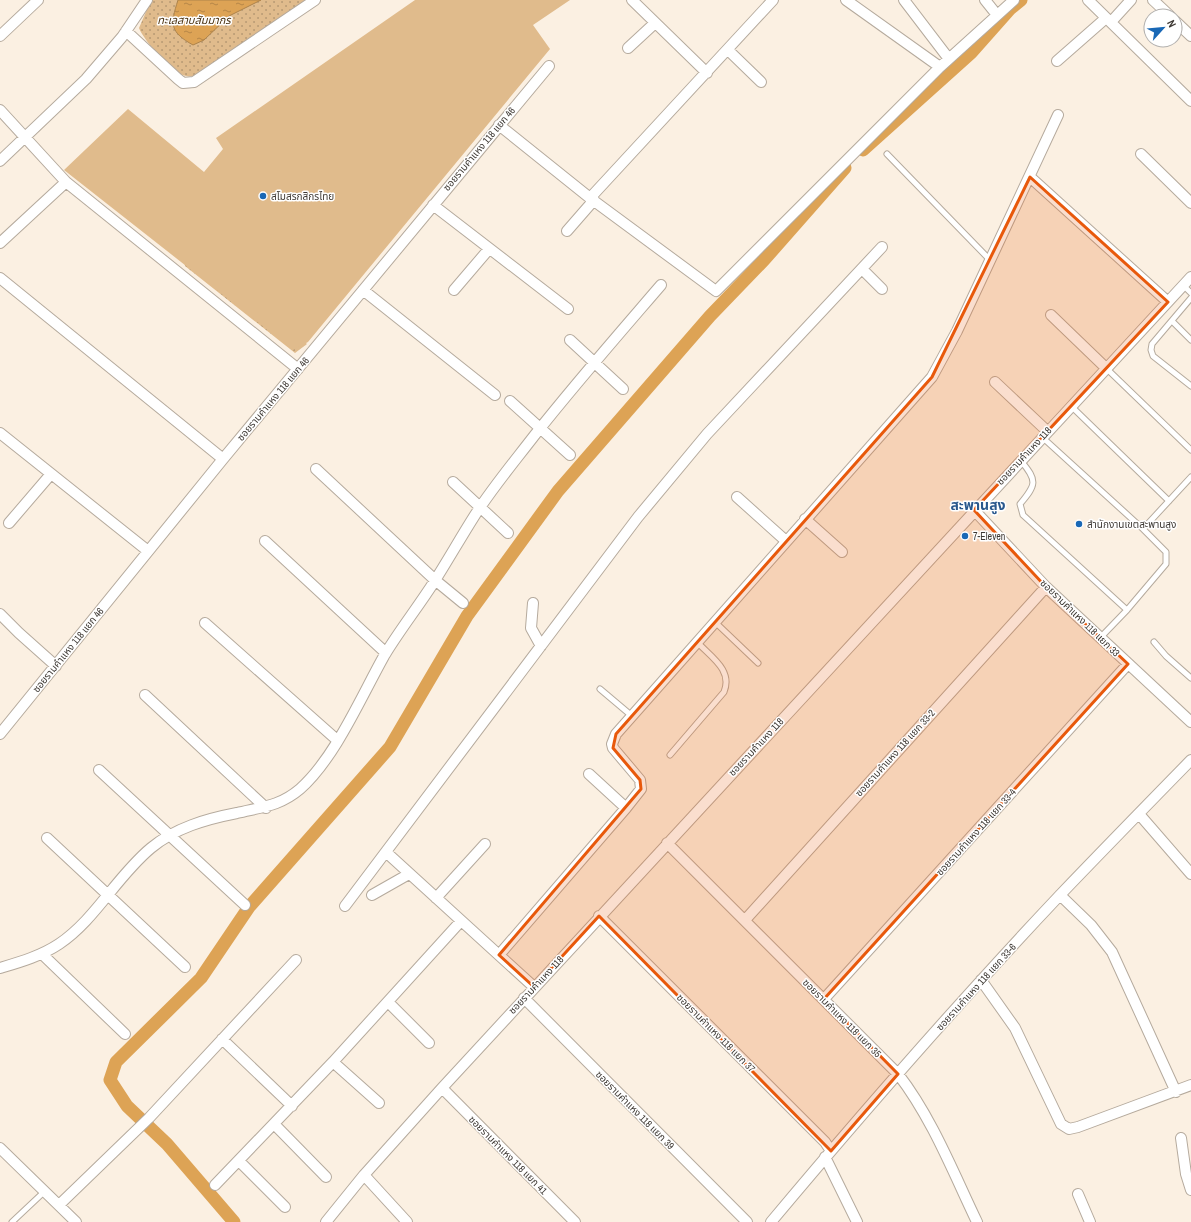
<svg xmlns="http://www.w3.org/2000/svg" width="1191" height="1222" font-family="'Archivo Narrow','Noto Sans Thai',sans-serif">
<defs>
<pattern id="green-dots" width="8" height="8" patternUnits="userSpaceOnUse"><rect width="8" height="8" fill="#e0bb8c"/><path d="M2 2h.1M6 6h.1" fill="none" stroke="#b79973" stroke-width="1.8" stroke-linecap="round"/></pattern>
<pattern id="water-ripples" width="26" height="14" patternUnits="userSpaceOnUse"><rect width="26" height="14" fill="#dda355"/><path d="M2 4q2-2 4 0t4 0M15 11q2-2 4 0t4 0" fill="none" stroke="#b58647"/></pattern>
</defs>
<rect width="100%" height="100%" fill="#fbf0e2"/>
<path fill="url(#green-dots)" d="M151 0H307L195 76C192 76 189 77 186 76 173 74 144 41 139 28Z
M184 260 304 341 307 344 295 353 185 266Z"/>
<path fill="#e0bb8c" d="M415 0H570L533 25 550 49 308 342 293 350 64 170 128 109 204 172 223 149 216 138Z"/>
<path fill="url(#water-ripples)" stroke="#ad834b" d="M178 0H261L229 16 204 40 193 45C170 32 170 25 178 0Z"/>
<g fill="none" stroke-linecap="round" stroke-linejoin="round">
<path stroke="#dda355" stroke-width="13" d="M863 150 971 53 1010 9 1021 0
M234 1222 167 1144 127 1106 110 1080 116 1062 201 978 249 907 390 747 467 616 558 491 710 316 764 260 845 168"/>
<g stroke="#b5aa9d" stroke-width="7">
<path id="service" d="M887 154 990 260
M1183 285 1191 293
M1191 298 1152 344 1151 350 1153 356 1191 386
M1172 321 1191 340
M1106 368 1191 450
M1071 406 1169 501
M1042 437 1143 529 1166 552V564L1127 610 1100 638
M1021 461C1038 481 1036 485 1020 504L1023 515 1127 610
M1143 529 1191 477
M715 622 758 663
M1154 642 1166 656 1191 678
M600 689 632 716
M670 755 724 692C733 670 711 657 697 642
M12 1222 45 1191"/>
</g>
<g stroke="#b5aa9d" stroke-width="12">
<path id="minor" d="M632 0 707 73
M846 0 940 67
M904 0 949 59
M985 0 997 15
M1088 0 1191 101
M1153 0 1170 16
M1175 21 1191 36
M1111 22 1131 0
M126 31 178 79 183 83 194 82 315 0
M0 36 38 0
M628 48 655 23
M728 50 761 82
M1057 61 1106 18
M0 110 66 182 298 369
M499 125 590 198 716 291 940 67 1014 0
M1141 154 1191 203
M0 161 86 79 122 37 147 0
M1030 177 1168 302
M590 198 773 0
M433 205 568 309
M567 231 594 200
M0 243 66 182
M862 269 882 289
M0 278 223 459
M363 290 495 395
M454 290 489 249
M1051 315 1106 368
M570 340 623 389
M995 382 1047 431
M510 401 570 455
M0 433 148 551
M316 469 435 580 463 603
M453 482 508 533
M737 497 786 541
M974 510 1046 587 1191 722
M805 519 842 552
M9 523 51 474
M265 541 386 653
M533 603 531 628 541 646
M0 614 19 633 56 666
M205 623 337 740
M145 695 266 808
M0 734 223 459 549 66
M99 770 245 905
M589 774 626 808
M1139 814 1191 874
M47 838 185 967
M667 843 898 1074C932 1118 953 1172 977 1222
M387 853 534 987
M372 895 409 874
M1060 895 1091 925 1112 952 1176 1092
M436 898 485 844
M345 906 638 517 707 434 882 247
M599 916 825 1142 831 1151
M745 920 1046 587
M42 954 125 1034
M499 955 626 808 641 789 640 780 613 748 612 744 616 734 932 377 957 331 1058 115
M0 968C20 962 41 956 59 944 95 920 117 876 151 848 175 828 206 819 237 813 262 807 280 806 300 789 335 758 361 697 384 656 399 631 418 607 434 582 448 560 461 537 475 515 493 487 514 462 534 436 575 384 618 335 661 285
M981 980 1015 1028 1061 1124 1069 1129 1078 1127 1191 1085
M524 998 747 1222
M824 999 1128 664
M388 1002 429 1043
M222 1039 292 1106
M333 1062 379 1103
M442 1088 575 1222
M275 1125 326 1177
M1181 1138 1186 1174 1191 1190
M0 1148 76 1222
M825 1157 857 1222
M239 1161 285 1207
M364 1175 407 1222
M215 1185 333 1062 461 921
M1078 1194 1090 1222
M59 1205 149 1118 296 960
M326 1222 364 1175 442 1088 1191 277
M771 1222C864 1111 960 1001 1060 895 1103 850 1147 805 1191 760"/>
</g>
<use href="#service" stroke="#fff" stroke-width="5"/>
<use href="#minor" stroke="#fff" stroke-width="10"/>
</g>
<path fill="#e8590c" fill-opacity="0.2" stroke="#e8590c" stroke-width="3" stroke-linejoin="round" d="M1030 177 1168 302 974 510 1046 587 1128 664 824 999 898 1074 831 1151 599 916 534 987 499 955 641 789 640 780 613 748 616 734 932 377Z"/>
<g fill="#1968b6" stroke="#fff" stroke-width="1.5">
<circle cx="263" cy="196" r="4"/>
<circle cx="1079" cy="524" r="4"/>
<circle cx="965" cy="536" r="4"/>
</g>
<g text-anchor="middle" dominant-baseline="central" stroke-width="3" stroke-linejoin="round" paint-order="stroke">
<g font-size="10" fill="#3e3934" stroke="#fff">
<text transform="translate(479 149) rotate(-50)">ซอยรามคำแหง 118 แยก 46</text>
<text transform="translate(273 399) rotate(-50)">ซอยรามคำแหง 118 แยก 46</text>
<text transform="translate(1024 456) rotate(-47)">ซอยรามคำแหง 118</text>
<text transform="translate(1080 618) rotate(44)">ซอยรามคำแหง 118 แยก 33</text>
<text transform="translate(68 650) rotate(-51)">ซอยรามคำแหง 118 แยก 46</text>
<text transform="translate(756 747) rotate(-47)">ซอยรามคำแหง 118</text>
<text transform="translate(895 753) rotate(-48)">ซอยรามคำแหง 118 แยก 33-2</text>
<text transform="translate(976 832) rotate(-48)">ซอยรามคำแหง 118 แยก 33-4</text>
<text transform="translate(536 985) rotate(-47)">ซอยรามคำแหง 118</text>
<text transform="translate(976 987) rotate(-48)">ซอยรามคำแหง 118 แยก 33-6</text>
<text transform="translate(842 1018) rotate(45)">ซอยรามคำแหง 118 แยก 35</text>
<text transform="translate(716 1033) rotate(45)">ซอยรามคำแหง 118 แยก 37</text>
<text transform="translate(635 1110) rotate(45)">ซอยรามคำแหง 118 แยก 39</text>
<text transform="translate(508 1155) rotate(45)">ซอยรามคำแหง 118 แยก 41</text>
</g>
<g font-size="10" fill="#3e3934" stroke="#fff" text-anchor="start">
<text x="271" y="196">สโมสรกสิกรไทย</text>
<text x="1087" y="524">สำนักงานเขตสะพานสูง</text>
<text x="973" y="536">7-Eleven</text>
</g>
<g font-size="11" font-style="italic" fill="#4d3514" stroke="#fff">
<text x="194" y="20">ทะเลสาบสัมมากร</text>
</g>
<g font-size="14" font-weight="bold" fill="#2a588d" stroke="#fff">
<text x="978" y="505">สะพานสูง</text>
</g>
</g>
<g transform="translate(1163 28) rotate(63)"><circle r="19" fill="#ffffff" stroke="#b2b0ae"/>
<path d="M0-3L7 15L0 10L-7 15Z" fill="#1968b6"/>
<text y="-6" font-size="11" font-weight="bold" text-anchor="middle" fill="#3e3934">N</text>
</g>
</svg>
